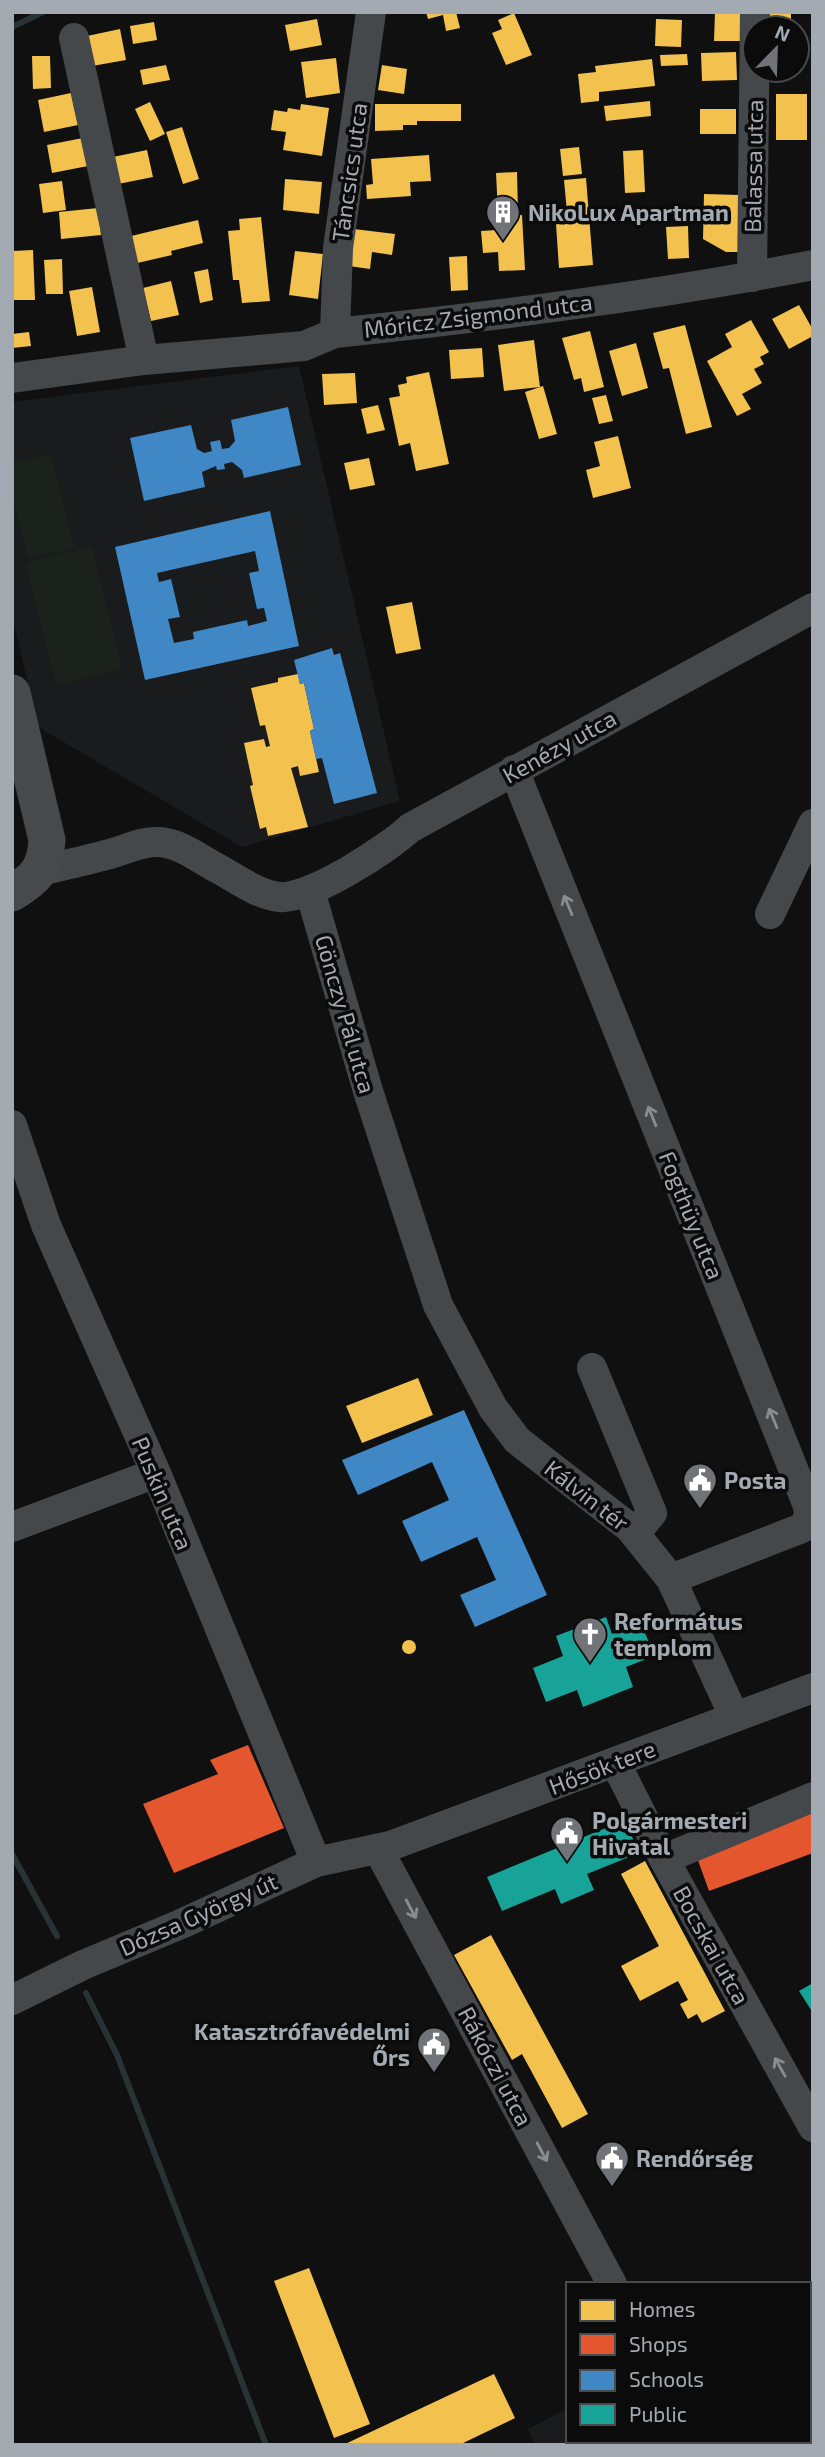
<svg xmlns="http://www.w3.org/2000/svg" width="825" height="2457" font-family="'Exo 2',sans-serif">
<rect width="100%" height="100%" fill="#101011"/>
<path fill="#1a1b1c" d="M299 366 400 801 242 847 38 727 12 614V402Z
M568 2408V2441H685L686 2445H535L528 2429Z"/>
<path fill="#1b211b" d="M51 453 75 548 28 559 12 495V463Z
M91 546 122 669 57 686 25 563Z"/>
<path fill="#f2c14e" d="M426 12H456L460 28 446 31 443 15 428 19Z
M715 12H745L744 41H714Z
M769 12H791V20H769Z
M514 13 532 55 506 65 492 33 502 29 498 20Z
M317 19 322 45 290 51 285 25Z
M656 19 682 20 681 47 655 46Z
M154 22 157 40 133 44 130 26Z
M120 29 126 60 92 66 87 36Z
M736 52 737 80 702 81 701 53Z
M687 54 688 65 661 66 660 55Z
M32 56H50L51 88 33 89Z
M336 58 340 93 306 98 301 62Z
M652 59 655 86 599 92V101L581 103 578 74 596 72 595 66Z
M166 65 170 80 143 85 140 70Z
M382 65 407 69 404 94 378 90Z
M71 93 78 125 44 132 38 100Z
M776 94H807V140H776Z
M650 101 651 116 606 121 604 106Z
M150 102 165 134 150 141 135 109Z
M301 104 329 108 322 156 283 150 286 132 271 130 274 110 287 112 288 108 300 110Z
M375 104H461V121H417V125H403V130L375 131Z
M700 109H736V134H700Z
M182 127 199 179 183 184 166 132Z
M83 138 88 166 52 173 47 145Z
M579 147 582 174 563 176 560 149Z
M147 150 153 177 118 184 113 157Z
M643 150 645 192 625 193 623 151Z
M429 155 431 181 410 182 411 196 367 199 366 185 373 184 371 159Z
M517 172 518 212H498L496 173Z
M586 178 593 265 559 268 556 224 568 223 564 180Z
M285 179 322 182 319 214 283 210Z
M62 181 66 210 43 213 39 184Z
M704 194 739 195 738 252H726L703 239Z
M98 208 101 235 61 239 59 212Z
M522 215 525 270 499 271 498 252 483 253 481 231 497 230V216Z
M261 217 270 301 242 303 239 280H233L228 231 240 230 239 219Z
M198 220 203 243 171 251 172 255 133 264 127 237Z
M688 226 689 258 668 259 666 227Z
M354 229 395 234 392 255 372 252 370 269 349 266Z
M33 250 35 300H12V251Z
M295 251 323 254 318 299 289 295Z
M467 256 468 290 451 291 449 257Z
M62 259 63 294H46L44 260Z
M208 269 213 300 200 303 194 272Z
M171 281 179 315 151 321 143 288Z
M92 287 100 332 77 336 69 291Z
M799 305 813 330V336L789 349 772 319Z
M751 320 769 352 760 357 764 364 754 369 762 383 742 394 751 409 737 416 707 361 732 347 725 334Z
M685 325 712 427 686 434 669 368 663 369 653 333Z
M590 331 604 387 584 392 581 378 574 380 562 338Z
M29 332 31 346 12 348V334Z
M534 340 540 387 504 391 498 345Z
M636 343 648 388 622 396 609 351Z
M482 348 484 377 451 379 449 350Z
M429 372 449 464 416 471 410 443 399 446 389 398 400 396 398 385 407 383 406 377Z
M355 373 357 403 324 405 322 374Z
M543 386 557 434 539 439 525 392Z
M606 395 613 421 599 424 592 398Z
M378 405 385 430 367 434 361 409Z
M618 436 631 488 593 498 586 470 600 466 594 442Z
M369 458 375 485 350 490 344 463Z
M412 602 421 649 396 654 386 607Z
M298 674 300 684 304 683 314 729 310 731 319 772 300 776 298 766 291 768 308 827 268 836 266 827 260 829 250 786 253 785 244 743 264 739 266 747 270 746 265 725 260 726 251 688 278 682V678Z
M418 1378 433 1415 362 1443 346 1406Z
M402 1647a7 7 0 1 1 14 0a7 7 0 1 1-14 0Z
M645 1861 725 2011 702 2023 697 2014 688 2019 680 2004 688 2000 678 1981 640 2001 621 1966 659 1946 621 1874Z
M491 1935 588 2114 562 2128 522 2054 512 2060 454 1955Z
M309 2268 370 2424 334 2438 274 2281Z
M494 2374 515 2418 459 2445H343Z"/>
<path fill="#e4572e" d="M248 1745 284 1828 174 1873 143 1804 218 1774 210 1760Z
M813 1809V1853L709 1891 695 1852Z"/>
<path fill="#3f88c5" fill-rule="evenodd" d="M288 407 301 465 244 478 242 470 232 462 224 464 225 469 217 470 216 466 202 472 205 487 144 501 130 438 191 425 197 449 204 453 212 451 210 442 220 440 222 449 229 448 235 441 231 420Z
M270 511 299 646 145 680 115 547ZM255 551 259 571 249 573 257 609 264 608 267 621 248 626 247 620 193 632 194 639 174 643 168 619 180 617 171 579 159 582 157 573Z
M332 648 334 655 340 653 377 793 334 804 322 758 316 759 310 731 314 729 304 683 300 684 294 660Z
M464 1410 547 1595 475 1627 460 1595 496 1580 477 1537 421 1562 402 1521 449 1500 432 1462 358 1495 342 1460Z
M641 2441H685L686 2445H642Z"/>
<path fill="#17a398" d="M606 1617 612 1634 631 1626 645 1633 650 1645 644 1660 626 1667 633 1687 583 1707 577 1690 546 1702 533 1668 563 1656 556 1636Z
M625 1820 639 1853 587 1874 594 1890 561 1904 555 1889 502 1911 487 1877Z
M813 1983V2013L799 1991Z"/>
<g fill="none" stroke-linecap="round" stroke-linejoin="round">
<path stroke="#293235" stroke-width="6" d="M12 27 43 12
M12 1854 57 1936
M86 1993 117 2055 266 2445"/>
<path stroke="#45484a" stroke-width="30" d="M74 38 144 360
M752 277 755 12
M335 333 338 248 371 12
M12 378 144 360 304 346 335 333C495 316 655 296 813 265
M514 770 808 1506 809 1518 802 1528 671 1579
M40 871C64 865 89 860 113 853 128 849 142 841 159 842 180 843 200 859 217 868 237 879 258 895 280 897 309 900 389 848 410 828L813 608
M310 891 368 1091 438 1305 493 1408 517 1440 630 1528 671 1579 734 1716
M770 914 813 824
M12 1125 46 1225 156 1473 316 1862
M592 1368 652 1513 643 1524
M12 1527 156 1473
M615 1762 664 1859 813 2127
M378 1849 612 2284
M664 1859 813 1797
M12 2000 83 1965 181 1924 316 1862 390 1846 813 1688
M693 2441 695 2445"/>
<path stroke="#48494b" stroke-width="37" d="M12 693 47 840C45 869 37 878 12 893"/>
</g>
<defs><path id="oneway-shaft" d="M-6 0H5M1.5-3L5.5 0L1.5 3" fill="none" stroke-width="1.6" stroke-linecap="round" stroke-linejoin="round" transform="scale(1.75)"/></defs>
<g stroke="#878d92">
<use href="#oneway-shaft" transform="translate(568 905) rotate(-112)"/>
<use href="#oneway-shaft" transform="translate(652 1116) rotate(-112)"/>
<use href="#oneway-shaft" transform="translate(773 1418) rotate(-112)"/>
<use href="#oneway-shaft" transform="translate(411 1909) rotate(62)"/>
<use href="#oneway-shaft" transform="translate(780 2067) rotate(-119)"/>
<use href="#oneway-shaft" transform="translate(542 2152) rotate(62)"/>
</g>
<defs>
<g id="building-pin" transform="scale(1.75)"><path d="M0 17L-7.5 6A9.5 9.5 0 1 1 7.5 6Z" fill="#707479" stroke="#0b0b0c"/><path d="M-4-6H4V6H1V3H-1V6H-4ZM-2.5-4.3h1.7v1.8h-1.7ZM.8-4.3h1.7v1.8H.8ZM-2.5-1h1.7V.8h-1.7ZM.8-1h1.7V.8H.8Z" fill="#fff"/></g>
<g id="civic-pin" transform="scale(1.75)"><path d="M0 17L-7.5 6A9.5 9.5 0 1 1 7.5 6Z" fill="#707479" stroke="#0b0b0c"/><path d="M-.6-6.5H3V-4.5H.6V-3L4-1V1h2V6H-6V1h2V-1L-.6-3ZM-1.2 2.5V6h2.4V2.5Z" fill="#fff"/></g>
<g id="church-pin" transform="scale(1.75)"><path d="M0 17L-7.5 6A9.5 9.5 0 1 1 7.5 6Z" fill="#707479" stroke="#0b0b0c"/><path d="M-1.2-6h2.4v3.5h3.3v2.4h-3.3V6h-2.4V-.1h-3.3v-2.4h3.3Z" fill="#fff"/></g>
</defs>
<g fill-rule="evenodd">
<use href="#building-pin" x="503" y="212"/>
<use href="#civic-pin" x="700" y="1480"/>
<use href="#church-pin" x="590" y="1634"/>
<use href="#civic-pin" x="567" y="1833"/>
<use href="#civic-pin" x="434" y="2044"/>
<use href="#civic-pin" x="612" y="2158"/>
</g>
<g text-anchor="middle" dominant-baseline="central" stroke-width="7" stroke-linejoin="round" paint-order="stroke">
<g font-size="23" fill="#a3aab1" stroke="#0b0b0c">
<text transform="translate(753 166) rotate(-89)">Balassa utca</text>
<text transform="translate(349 172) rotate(-82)">Táncsics utca</text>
<text transform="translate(478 315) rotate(-7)">Móricz Zsigmond utca</text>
<text transform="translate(559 746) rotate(-29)">Kenézy utca</text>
<text transform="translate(346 1014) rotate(74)">Gönczy Pál utca</text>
<text transform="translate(692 1215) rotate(68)">Fogthüy utca</text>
<text transform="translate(163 1493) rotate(67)">Puskin utca</text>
<text transform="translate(587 1495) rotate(38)">Kálvin tér</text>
<text transform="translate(602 1767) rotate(-21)">Hősök tere</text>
<text transform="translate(198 1914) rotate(-24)">Dózsa György út</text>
<text transform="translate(712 1945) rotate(61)">Bocskai utca</text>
<text transform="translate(496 2066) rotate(62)">Rákóczi utca</text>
</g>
<g font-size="23" font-weight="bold" fill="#a3aab1" stroke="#0b0b0c" text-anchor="start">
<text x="528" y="212">NikoLux Apartman</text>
<text x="724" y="1480">Posta</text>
<text x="614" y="1621">Református<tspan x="614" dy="26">templom</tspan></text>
<text x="592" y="1820">Polgármesteri<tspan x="592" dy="26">Hivatal</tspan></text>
<text x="410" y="2031" text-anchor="end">Katasztrófavédelmi<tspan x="410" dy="26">Őrs</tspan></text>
<text x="636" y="2158">Rendőrség</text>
</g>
</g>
<rect width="825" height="2457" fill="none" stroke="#a3aab1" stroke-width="28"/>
<rect x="566" y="2282" width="245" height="161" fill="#0b0b0c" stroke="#484b4e" stroke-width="2"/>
<rect x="580" y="2300" width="35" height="21" fill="#f2c14e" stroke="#484b4e" stroke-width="2"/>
<text x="629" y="2317" font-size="21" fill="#a3aab1">Homes</text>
<rect x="580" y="2334" width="35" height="21" fill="#e4572e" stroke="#484b4e" stroke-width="2"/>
<text x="629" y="2352" font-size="21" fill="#a3aab1">Shops</text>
<rect x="580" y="2370" width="35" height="21" fill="#3f88c5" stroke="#484b4e" stroke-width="2"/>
<text x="629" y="2387" font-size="21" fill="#a3aab1">Schools</text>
<rect x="580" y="2404" width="35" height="21" fill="#17a398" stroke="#484b4e" stroke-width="2"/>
<text x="629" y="2422" font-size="21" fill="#a3aab1">Public</text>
<g transform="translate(776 49) rotate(23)"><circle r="33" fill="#0b0b0c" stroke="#484b4e" stroke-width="2"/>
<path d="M0-5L12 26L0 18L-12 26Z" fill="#707479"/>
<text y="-10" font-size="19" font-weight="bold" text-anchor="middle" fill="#a3aab1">N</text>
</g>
</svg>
